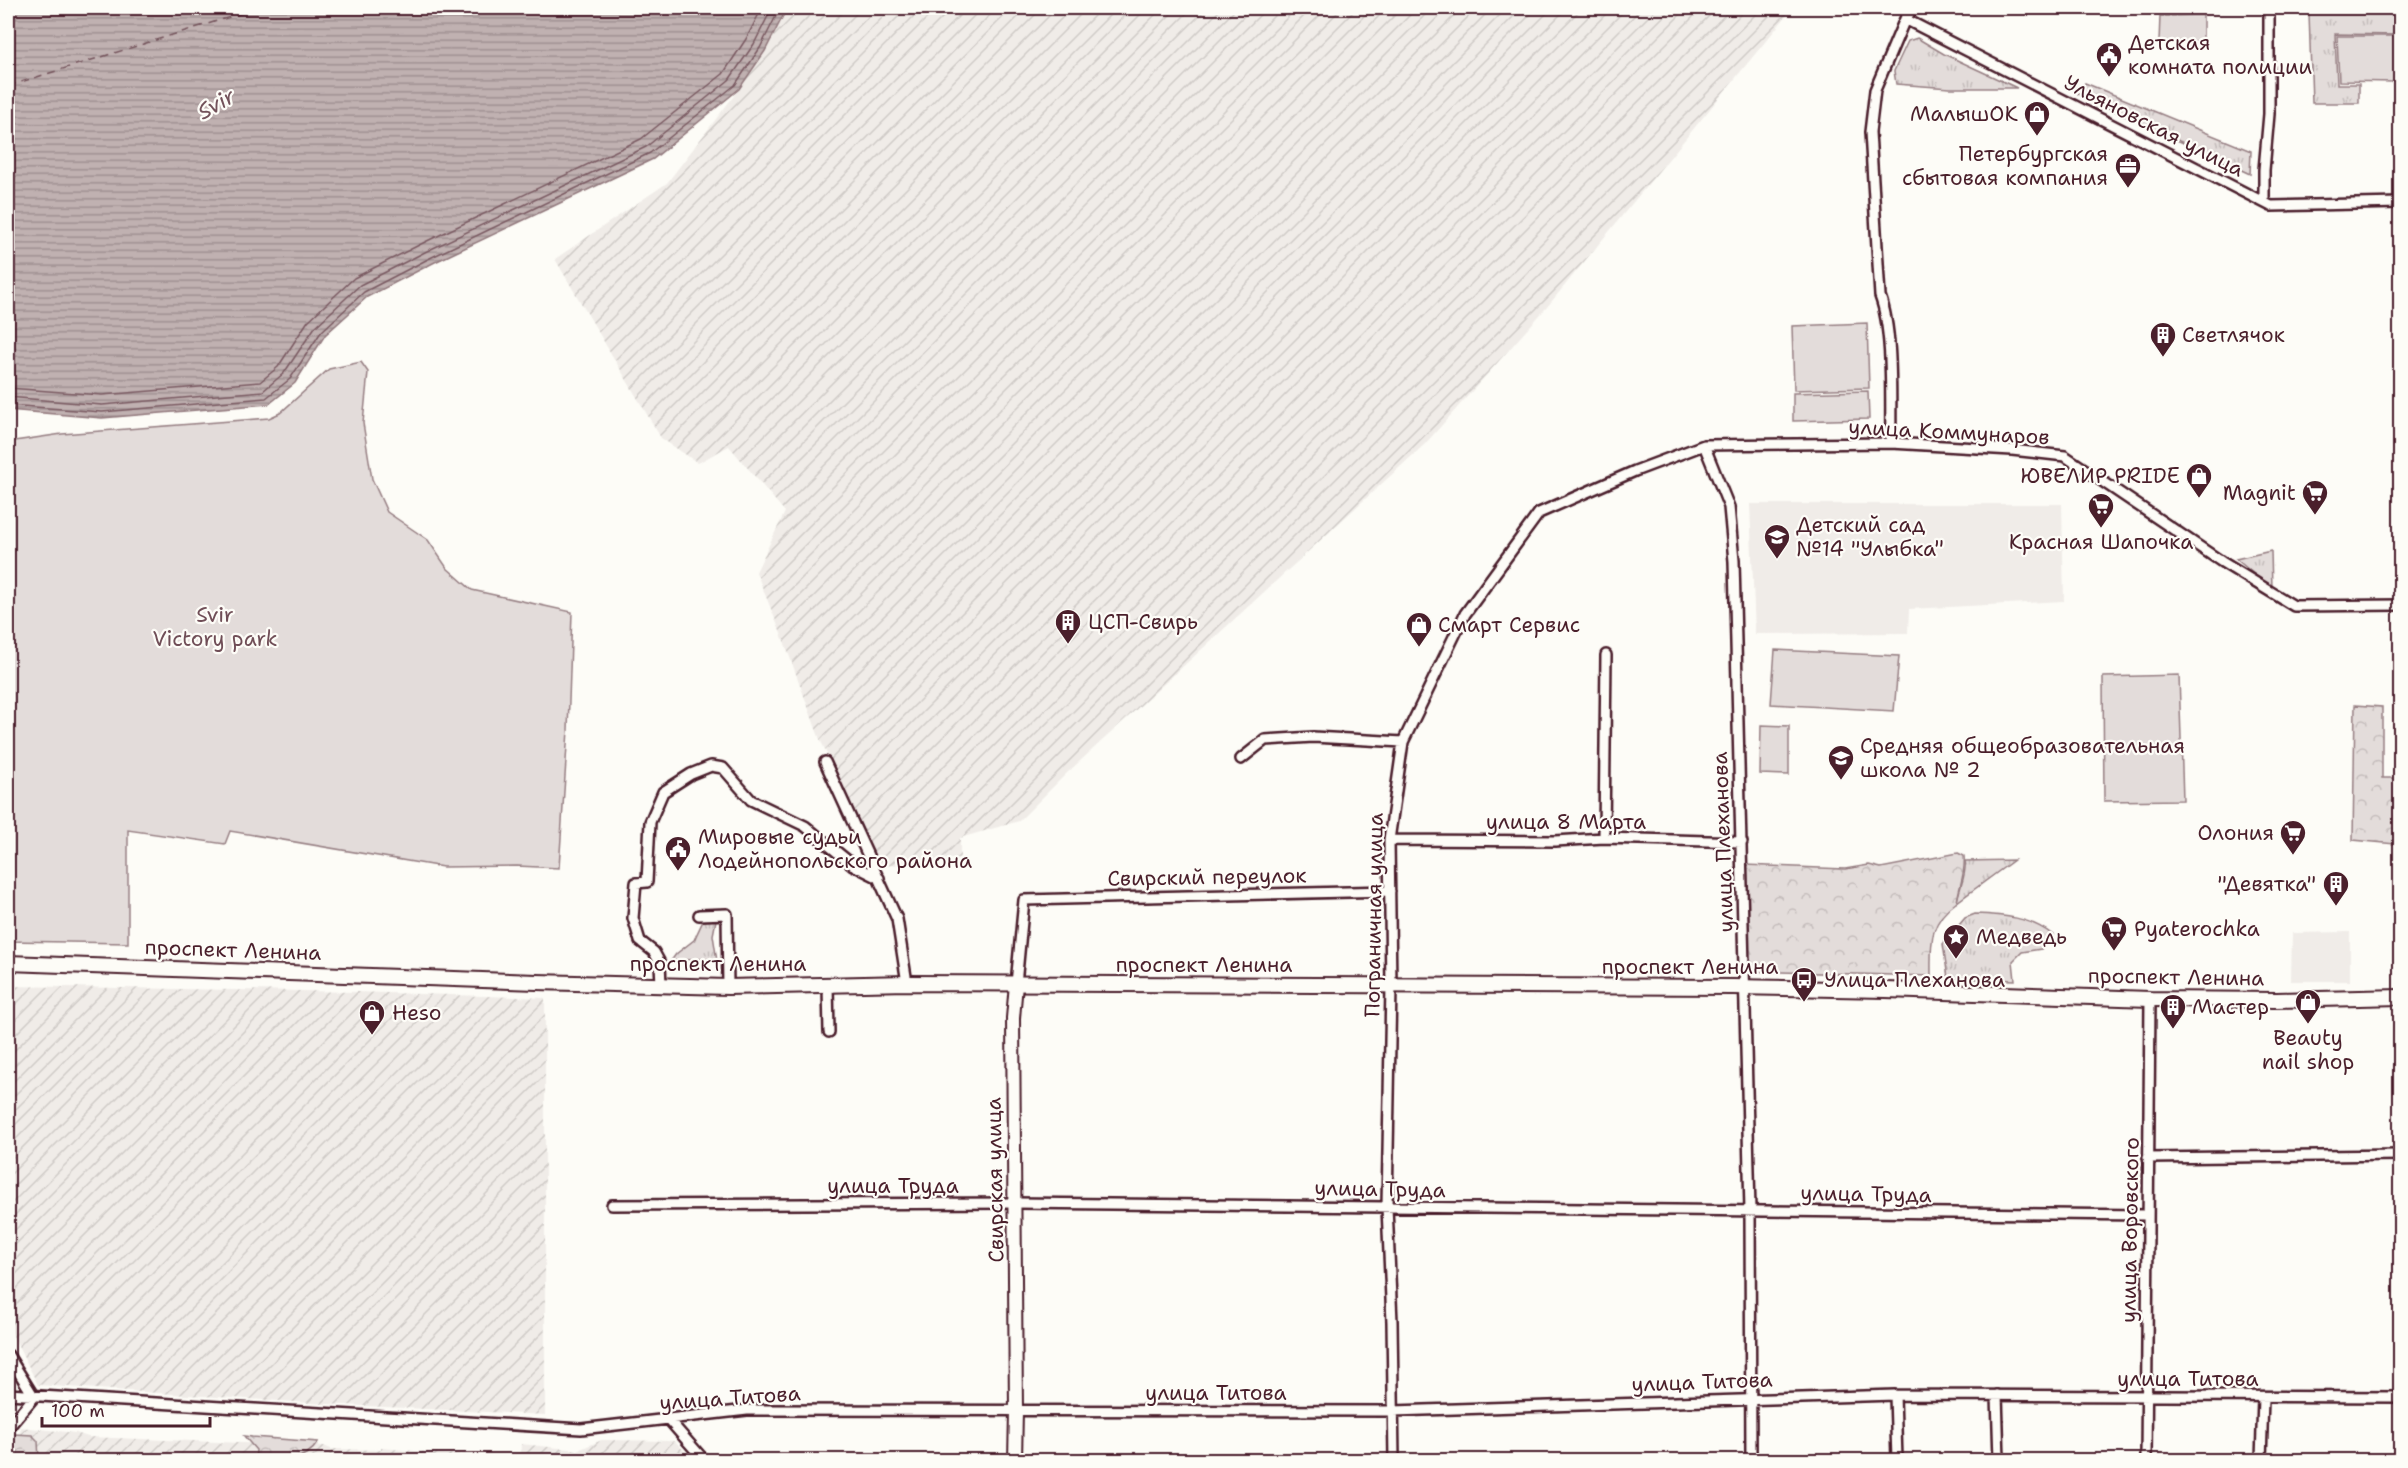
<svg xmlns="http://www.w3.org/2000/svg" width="2408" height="1468" font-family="'Shantell Sans',sans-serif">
<defs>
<pattern id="industrial-furrows" width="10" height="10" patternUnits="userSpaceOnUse" patternTransform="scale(1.5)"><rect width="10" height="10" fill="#f0ece8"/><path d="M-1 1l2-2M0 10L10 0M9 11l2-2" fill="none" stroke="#cfcac7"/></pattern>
<pattern id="grass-tufts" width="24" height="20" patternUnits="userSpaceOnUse" patternTransform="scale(1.5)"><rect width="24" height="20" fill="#e3dcda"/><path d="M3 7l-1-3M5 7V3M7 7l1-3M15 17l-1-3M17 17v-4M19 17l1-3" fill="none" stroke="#c4bcbb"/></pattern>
<pattern id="forest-crowns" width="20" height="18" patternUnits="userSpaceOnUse" patternTransform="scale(1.5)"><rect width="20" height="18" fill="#e3dcda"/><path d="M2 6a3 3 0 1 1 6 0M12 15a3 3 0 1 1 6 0" fill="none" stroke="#c4bcbb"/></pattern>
<pattern id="water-rules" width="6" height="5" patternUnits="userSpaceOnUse" patternTransform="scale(1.5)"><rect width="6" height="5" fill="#c0b1b1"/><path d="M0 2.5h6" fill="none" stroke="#9e8f90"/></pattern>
</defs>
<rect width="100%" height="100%" fill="#fdfcf7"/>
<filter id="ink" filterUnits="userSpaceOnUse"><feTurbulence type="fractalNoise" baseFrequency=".0167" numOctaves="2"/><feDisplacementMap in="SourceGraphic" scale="12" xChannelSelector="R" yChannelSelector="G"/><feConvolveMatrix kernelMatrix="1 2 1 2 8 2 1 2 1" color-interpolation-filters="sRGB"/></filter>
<g filter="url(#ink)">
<path fill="#f0ece8" d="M1750 504H2062L2064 601 1909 609 1908 633 1755 634Z
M2350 932V981H2291L2292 933Z"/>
<path fill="url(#industrial-furrows)" d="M787 8H1793L1547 307 1425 444 1067 773 1019 821 960 838V858L884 866 876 859 819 737 784 641 756 572 785 512 729 446 698 463 661 438 555 259 667 183 739 89 765 51Z
M8 986 356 992 545 998V1415L325 1404 38 1385 8 1326Z
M21 1427 76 1433 88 1437 324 1446 331 1449 381 1450V1448L520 1460 521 1444 578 1450 602 1440 675 1441 693 1460H15Z"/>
<path fill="url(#grass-tufts)" stroke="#967e82" stroke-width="1.5" d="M2309 13 2400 14V66L2398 35 2335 34 2337 84H2359V103H2312Z
M1917 38 1944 54 2017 88H1950L1896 84 1894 71 1908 41Z
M2085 83 2251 151 2250 174 2078 94Z
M2271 551 2272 589 2236 559Z
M2014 860 1957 902C1959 888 1967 875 1965 861Z
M1975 914C2004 915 2030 917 2053 935L2041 949 2022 952 2013 961 2015 980 1948 978 1943 944 1965 918Z
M716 920 713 935 717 961 701 959 671 961 676 954 694 940 703 921Z"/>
<path fill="url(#forest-crowns)" stroke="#967e82" stroke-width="1.5" d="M2355 705 2382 707V778H2400V819L2397 820 2395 844 2353 840Z
M1958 853 1964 856C1966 874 1959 885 1957 902 1928 923 1931 943 1931 976L1744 971 1745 865 1845 869 1869 865 1881 868Z
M14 1434 32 1435 38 1441 39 1460H8V1450Z
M244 1436 252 1437 318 1442C305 1464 276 1461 255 1460L256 1450Z"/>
<path fill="#e3dcda" stroke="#967e82" stroke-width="1.5" d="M2203 15V41L2159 42 2160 16Z
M2337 36H2394L2395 82 2339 81Z
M1867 323 1869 388 1794 390 1792 326Z
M361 362 368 372 363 423 372 479 387 512 428 540 447 568 472 590 572 612 568 730 559 868 517 866 443 867 230 831 225 844 128 830V943L8 941V442L62 434 269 418 280 413 329 369Z
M1868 391 1869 419 1793 421V393Z
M1775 650 1899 656 1894 711 1771 704Z
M2179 675 2183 800 2104 801 2103 677Z
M1761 725 1789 726V775L1760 774Z"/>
<path fill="url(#water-rules)" stroke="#91777b" stroke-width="1.5" d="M8 8H787L765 51 739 89 653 159 435 262 367 297 325 335 295 383 269 404 102 418 8 410Z"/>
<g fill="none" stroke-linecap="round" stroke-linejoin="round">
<path stroke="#795961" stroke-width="1.5" d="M8 388 102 395 260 382 278 367 308 321 354 278 425 242 641 139 723 74 746 39 762 8
M8 397 102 405 263 391 284 373 315 327 360 285 429 250 646 147 729 80 754 44 772 8
M8 405 102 412 266 398 290 379 321 332 364 292 432 257 650 153 735 85 760 48 780 8"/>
<path stroke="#73525a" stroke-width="1.5" stroke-dasharray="8 6" stroke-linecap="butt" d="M8 86 259 8"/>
<g stroke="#4a1f2b" stroke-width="14">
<path id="street" d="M1905 19 2271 206 2400 203
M2264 202V170L2269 114V8
M1891 443C1890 402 1894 333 1880 296L1870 132 1875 90 1905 19 1913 8
M1704 445 1729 507 1734 561 1750 1211 1751 1460
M1241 759 1265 740 1313 737 1403 742
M825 762 897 919 907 983
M1604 838 1606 655
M1389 840 1555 841 1604 838 1742 842
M699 915 727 914 728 987
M1016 984 1024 900 1390 891
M661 985 660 963 654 952 640 941 633 918 636 883 647 882 650 822 663 792 691 774 711 766 723 768 751 800 805 826 853 865 879 878
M828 986 829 1032
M2148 1158 2400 1155
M612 1205 1015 1203 2147 1215
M8 1355 34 1397
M8 1394 581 1429 747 1410 1393 1411 1895 1395 2400 1397
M1895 1395 1897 1460
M1997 1395 1999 1460
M668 1419 704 1460
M8 1428 34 1397
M1394 1460 1392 1322 1387 1207 1391 986 1389 840 1403 742 1465 614 1539 513 1635 471 1704 445 1891 443 2012 450 2065 456 2222 562 2294 606 2400 605
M2146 1460 2150 999
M2261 1460 2263 1398"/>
</g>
<g stroke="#4a1f2b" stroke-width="16">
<path id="secondary" d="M1015 1460 1016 1411 1013 1018 1016 984"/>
</g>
<g stroke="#4a1f2b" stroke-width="18">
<path id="primary" d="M8 963 537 982 728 987 907 983 1733 987 1886 990 2150 999 2277 1000 2400 997"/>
</g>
<use href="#street" stroke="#fdfcf7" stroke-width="9"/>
<use href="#secondary" stroke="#fdfcf7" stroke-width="12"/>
<use href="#primary" stroke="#fdfcf7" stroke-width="14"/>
</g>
</g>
<defs>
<g id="civic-pin" transform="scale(1.35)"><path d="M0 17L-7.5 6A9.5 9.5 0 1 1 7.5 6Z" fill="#4a1f2b" stroke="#fdfcf7"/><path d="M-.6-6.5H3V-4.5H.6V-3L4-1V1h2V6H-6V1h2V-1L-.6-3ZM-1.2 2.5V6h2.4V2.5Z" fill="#fff"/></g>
<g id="shop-pin" transform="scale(1.35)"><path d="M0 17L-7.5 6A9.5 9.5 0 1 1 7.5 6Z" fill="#4a1f2b" stroke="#fdfcf7"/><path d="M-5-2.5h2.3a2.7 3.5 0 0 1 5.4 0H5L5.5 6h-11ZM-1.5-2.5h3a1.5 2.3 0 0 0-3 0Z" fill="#fff"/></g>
<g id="office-pin" transform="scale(1.35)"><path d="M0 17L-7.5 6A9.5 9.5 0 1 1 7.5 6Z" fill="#4a1f2b" stroke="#fdfcf7"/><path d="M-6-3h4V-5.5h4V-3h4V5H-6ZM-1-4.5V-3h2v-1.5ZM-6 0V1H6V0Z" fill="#fff"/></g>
<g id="building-pin" transform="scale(1.35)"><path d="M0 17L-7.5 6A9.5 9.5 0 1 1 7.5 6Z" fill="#4a1f2b" stroke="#fdfcf7"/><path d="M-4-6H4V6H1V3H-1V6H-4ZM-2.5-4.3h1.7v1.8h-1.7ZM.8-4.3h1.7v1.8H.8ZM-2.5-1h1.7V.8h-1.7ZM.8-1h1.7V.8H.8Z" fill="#fff"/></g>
<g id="supermarket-pin" transform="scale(1.35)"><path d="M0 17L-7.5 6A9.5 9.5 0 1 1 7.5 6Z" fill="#4a1f2b" stroke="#fdfcf7"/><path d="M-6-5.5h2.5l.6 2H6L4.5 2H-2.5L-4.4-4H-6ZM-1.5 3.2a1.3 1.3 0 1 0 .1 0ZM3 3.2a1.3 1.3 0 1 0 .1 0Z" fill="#fff"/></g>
<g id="school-pin" transform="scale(1.35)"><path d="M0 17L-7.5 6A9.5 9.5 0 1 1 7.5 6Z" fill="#4a1f2b" stroke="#fdfcf7"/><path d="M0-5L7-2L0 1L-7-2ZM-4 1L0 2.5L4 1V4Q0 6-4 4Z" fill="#fff"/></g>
<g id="sight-pin" transform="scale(1.35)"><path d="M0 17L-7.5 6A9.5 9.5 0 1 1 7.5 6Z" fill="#4a1f2b" stroke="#fdfcf7"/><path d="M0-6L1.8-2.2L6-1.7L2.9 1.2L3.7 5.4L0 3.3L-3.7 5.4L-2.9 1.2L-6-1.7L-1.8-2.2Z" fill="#fff"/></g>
<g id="bus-pin" transform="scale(1.35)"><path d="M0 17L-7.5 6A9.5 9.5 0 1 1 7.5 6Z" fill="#4a1f2b" stroke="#fdfcf7"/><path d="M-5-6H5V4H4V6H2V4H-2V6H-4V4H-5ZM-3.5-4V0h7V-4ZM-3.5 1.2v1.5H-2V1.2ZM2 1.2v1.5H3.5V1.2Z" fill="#fff"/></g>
</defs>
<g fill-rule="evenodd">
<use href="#civic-pin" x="2109" y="55"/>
<use href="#shop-pin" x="2037" y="114"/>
<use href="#office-pin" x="2128" y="166"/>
<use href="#building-pin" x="2163" y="335"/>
<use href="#shop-pin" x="2199" y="476"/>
<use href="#supermarket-pin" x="2315" y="493"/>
<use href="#supermarket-pin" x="2101" y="506"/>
<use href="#school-pin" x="1777" y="537"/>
<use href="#building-pin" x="1068" y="622"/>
<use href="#shop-pin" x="1419" y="625"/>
<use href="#school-pin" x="1841" y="758"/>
<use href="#supermarket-pin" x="2293" y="833"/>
<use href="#civic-pin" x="678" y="849"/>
<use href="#building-pin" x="2336" y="884"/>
<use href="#supermarket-pin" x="2114" y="929"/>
<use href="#sight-pin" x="1956" y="937"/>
<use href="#bus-pin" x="1804" y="980"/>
<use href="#shop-pin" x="2308" y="1002"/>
<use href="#building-pin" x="2173" y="1007"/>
<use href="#shop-pin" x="372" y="1013"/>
</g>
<g text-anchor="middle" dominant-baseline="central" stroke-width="4.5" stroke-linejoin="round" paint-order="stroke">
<g font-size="21" fill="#4a1f2b" stroke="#fdfcf7" text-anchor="start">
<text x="2128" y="43">Детская<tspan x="2128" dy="24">комната полиции</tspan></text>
<text x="2018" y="114" text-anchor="end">МалышОК</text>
<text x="2108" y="154" text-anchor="end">Петербургская<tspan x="2108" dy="24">сбытовая компания</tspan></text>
<text x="2182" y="335">Светлячок</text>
<text x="2180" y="476" text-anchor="end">ЮВЕЛИР PRIDE</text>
<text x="2296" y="493" text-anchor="end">Magnit</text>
<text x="1796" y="525">Детский сад<tspan x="1796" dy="24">№14 "Улыбка"</tspan></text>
<text x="2101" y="542" text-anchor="middle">Красная Шапочка</text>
<text x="1088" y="622">ЦСП-Свирь</text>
<text x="1438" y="625">Смарт Сервис</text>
<text x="1860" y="746">Средняя общеобразовательная<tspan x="1860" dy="24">школа № 2</tspan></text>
<text x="2274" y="833" text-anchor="end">Олония</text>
<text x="698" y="837">Мировые судьи<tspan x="698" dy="24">Лодейнопольского района</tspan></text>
<text x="2316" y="884" text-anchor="end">"Девятка"</text>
<text x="2134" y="929">Pyaterochka</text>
<text x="1976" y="937">Медведь</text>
<text x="1824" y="980">Улица Плеханова</text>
<text x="2192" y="1007">Мастер</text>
<text x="392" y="1013">Heso</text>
<text x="2308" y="1038" text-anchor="middle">Beauty<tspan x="2308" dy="24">nail shop</tspan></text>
</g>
<g font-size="21" fill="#4a1f2b" stroke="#fdfcf7">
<text transform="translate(2154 126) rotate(27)">Ульяновская улица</text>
<text transform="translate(1949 432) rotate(3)">улица Коммунаров</text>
<text x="1566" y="822">улица 8 Марта</text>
<text transform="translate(1723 842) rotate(-92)">улица Плеханова</text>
<text transform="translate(1207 877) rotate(-1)">Свирский переулок</text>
<text transform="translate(1374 915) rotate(-89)">Пограничная улица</text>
<text transform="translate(233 950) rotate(2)">проспект Ленина</text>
<text x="718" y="964">проспект Ленина</text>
<text x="1204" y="965">проспект Ленина</text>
<text x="1690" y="967">проспект Ленина</text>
<text transform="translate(2176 977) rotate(1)">проспект Ленина</text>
<text transform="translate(995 1180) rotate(-91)">Свирская улица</text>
<text x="893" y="1186">улица Труда</text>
<text transform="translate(1380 1189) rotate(1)">улица Труда</text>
<text transform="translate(1866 1194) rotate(1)">улица Труда</text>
<text transform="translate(2130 1230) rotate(-89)">улица Воровского</text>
<text x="2188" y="1379">улица Титова</text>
<text transform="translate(1702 1382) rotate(-2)">улица Титова</text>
<text x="1216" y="1393">улица Титова</text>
<text transform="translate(730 1398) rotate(-4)">улица Титова</text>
</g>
<g font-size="21" fill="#704e57" stroke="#fdfcf7">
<text x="215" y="615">Svir<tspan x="215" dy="24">Victory park</tspan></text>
</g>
<g font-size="22" font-style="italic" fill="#73525a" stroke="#fdfcf7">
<text transform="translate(216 104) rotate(-30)">Svir</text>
</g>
</g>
<rect width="2408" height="1468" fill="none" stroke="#fdfcf7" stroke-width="30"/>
<rect x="15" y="15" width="2378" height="1438" fill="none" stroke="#4a1f2b" stroke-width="2" filter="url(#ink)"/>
<path d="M42 1417v9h168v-9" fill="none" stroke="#4a1f2b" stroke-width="3"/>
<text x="51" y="1417" font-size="18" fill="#4a1f2b" stroke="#fdfcf7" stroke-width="4.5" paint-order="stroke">100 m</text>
</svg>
